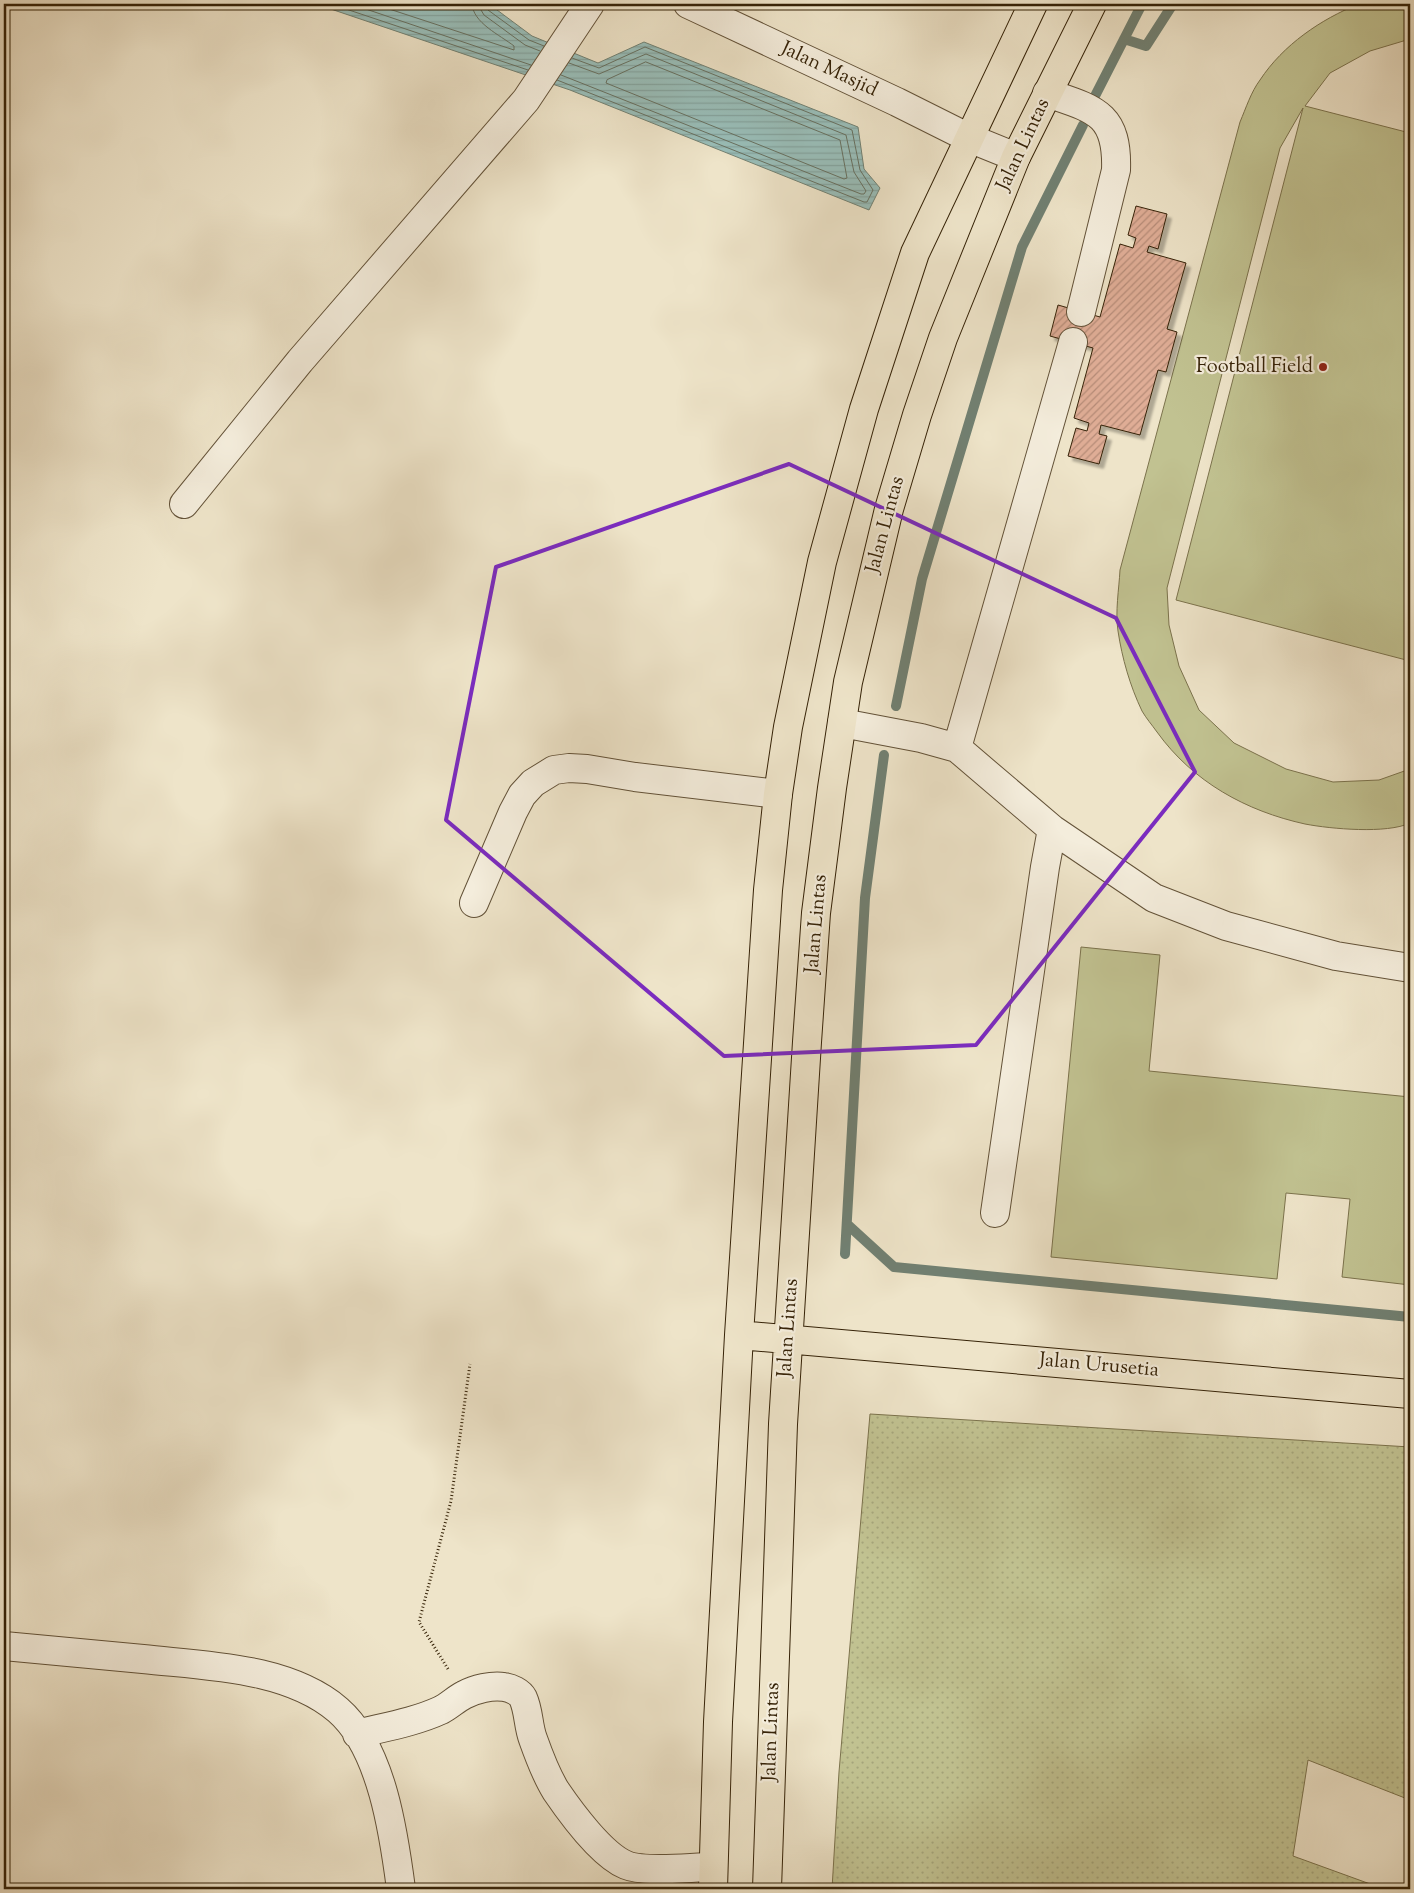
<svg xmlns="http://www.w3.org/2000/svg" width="1414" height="1893" font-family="'Sorts Mill Goudy',serif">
<defs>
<pattern id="grass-dots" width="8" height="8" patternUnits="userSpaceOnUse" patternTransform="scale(1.25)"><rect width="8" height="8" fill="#c1c291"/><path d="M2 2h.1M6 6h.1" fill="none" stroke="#a6a67c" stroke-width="1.8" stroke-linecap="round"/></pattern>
<pattern id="water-rules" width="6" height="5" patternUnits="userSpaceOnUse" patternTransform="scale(1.25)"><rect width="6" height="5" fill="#99beb9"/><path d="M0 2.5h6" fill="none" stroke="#84a39e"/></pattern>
<pattern id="building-hatch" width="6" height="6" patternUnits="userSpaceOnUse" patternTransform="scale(1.25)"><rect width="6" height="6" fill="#dfad96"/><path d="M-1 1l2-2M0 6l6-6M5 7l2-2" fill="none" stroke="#b68c78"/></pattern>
<filter id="shadow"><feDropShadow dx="4.5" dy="4.5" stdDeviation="1" flood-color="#0004"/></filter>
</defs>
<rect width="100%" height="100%" fill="#eee4c9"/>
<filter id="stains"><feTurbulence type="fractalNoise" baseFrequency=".004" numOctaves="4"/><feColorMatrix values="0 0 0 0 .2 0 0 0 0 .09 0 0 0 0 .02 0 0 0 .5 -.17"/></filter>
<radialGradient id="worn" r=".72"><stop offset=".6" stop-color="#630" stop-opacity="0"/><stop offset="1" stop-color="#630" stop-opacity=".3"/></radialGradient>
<path fill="url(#grass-dots)" stroke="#7b724c" d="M870 1414 1410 1447V1800L1308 1760 1293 1856 1384 1889H832L839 1772Z"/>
<path fill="#c1c291" stroke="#7b724c" d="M1359 4H1410V39L1370 51 1330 73 1305 106 1410 133V661L1176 600 1303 108 1280 148 1167 588 1169 625 1179 666 1199 710 1234 743 1286 769 1333 782 1379 780 1410 769V823C1387 834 1331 829 1305 824 1246 811 1193 782 1157 732 1152 725 1146 718 1142 711 1130 686 1122 658 1118 631 1115 612 1119 589 1120 570L1240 122C1246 108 1251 92 1260 80 1283 45 1321 19 1359 4Z
M1081 947 1160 955 1149 1071 1410 1097V1285L1342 1277 1350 1199 1286 1193 1277 1279 1051 1257Z"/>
<path fill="url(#water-rules)" stroke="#718072" d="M316 4H489L532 36 598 63 644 42 858 127 864 169 880 188 869 210 570 90Z"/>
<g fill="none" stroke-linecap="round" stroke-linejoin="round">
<path stroke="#677060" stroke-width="1" d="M331 4 528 70
M351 4 531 65
M374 4 514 50V46C500 35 473 23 472 4
M480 4 481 10 484 15 525 45 540 51
M486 4 488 10 529 40 544 46
M646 62 840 140 847 178 844 179 606 83 607 80Z
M561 75 861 194H864L866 191 854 172 846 135 646 54 599 74 569 63
M557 80 864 202H867L873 190 860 170 852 130 645 47 599 68 572 58"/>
<path stroke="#718072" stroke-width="10" d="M1124 39 1146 46 1173 4
M1095 96 1142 4
M896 706 922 579 1022 247 1083 125
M848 1225 894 1267 1410 1317
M845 1254 865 898 884 755"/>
</g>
<path fill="url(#building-hatch)" stroke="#352207" filter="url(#shadow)" d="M1136 206 1167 214 1158 249 1149 246 1147 252 1186 263 1167 329 1177 332 1166 372 1158 370 1140 435 1101 425 1099 434 1107 436 1099 464 1068 456 1076 428 1087 431 1089 423 1074 418 1093 348 1050 336 1058 305 1100 317 1120 244 1133 248 1136 238 1128 235Z"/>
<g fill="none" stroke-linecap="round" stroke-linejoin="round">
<g stroke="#635238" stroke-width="30">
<path id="minor" d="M688 4 897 102 969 138 1016 157
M1047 93C1094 109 1118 113 1116 170L1081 312
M184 504 300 361 526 100 590 4
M842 723 921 738 957 748 1052 829 1154 898 1226 926 1336 956 1410 968
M957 748 1073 342
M474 903 513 812 522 795 533 783 554 770 569 768 587 769 635 777 778 794
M995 1213 1045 867 1052 829
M4 1646C50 1650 97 1655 143 1659 206 1666 288 1667 338 1710 382 1748 394 1835 401 1889
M357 1734C385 1727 415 1722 441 1710 449 1706 456 1699 464 1695 475 1689 492 1685 504 1687 511 1688 520 1692 523 1698 529 1711 528 1726 533 1739 539 1756 546 1775 556 1791 571 1813 602 1855 626 1865 645 1873 691 1867 713 1867"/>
</g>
<g stroke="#352207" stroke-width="30">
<path id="major" d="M739 1335 1410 1394
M713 1889 718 1722 739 1335 768 890 778 794 788 727 822 562 864 409 915 253 1033 4
M767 1889 783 1424 807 1042 816 913 832 788 848 682 889 509 917 415 943 338 1016 157 1092 4"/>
</g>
<path stroke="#352207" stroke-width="3" stroke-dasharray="1 2.5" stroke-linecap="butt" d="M448 1669 419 1622 451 1501 470 1364"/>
<use href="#minor" stroke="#f4eddc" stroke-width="28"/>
<use href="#major" stroke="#eee4c9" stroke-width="28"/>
</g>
<path fill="none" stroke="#7b2cbf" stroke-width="4" stroke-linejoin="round" d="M789 464 1116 618 1195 772 976 1045 724 1056 446 820 496 567Z"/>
<circle fill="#8f2418" stroke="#f4eddc" stroke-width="2" cx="1323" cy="367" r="5"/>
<g text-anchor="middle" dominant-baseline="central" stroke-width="4.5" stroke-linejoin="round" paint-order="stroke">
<g font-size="20" fill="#352207" stroke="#f4eddc">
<text transform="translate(829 70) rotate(25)">Jalan Masjid</text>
<text transform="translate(1024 145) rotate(-65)">Jalan Lintas</text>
<text transform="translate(886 525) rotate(-75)">Jalan Lintas</text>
<text transform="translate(817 924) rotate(-85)">Jalan Lintas</text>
<text transform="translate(789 1328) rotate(-86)">Jalan Lintas</text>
<text transform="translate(1099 1366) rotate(5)">Jalan Urusetia</text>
<text transform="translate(772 1732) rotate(-88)">Jalan Lintas</text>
</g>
<g font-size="20" fill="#352207" stroke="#f4eddc" text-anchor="end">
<text x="1313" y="367">Football Field</text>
</g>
</g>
<rect width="1414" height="1893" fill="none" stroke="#eee4c9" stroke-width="20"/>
<rect x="5" y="5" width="1404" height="1883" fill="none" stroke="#352207" stroke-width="2.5"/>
<rect x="10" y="10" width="1394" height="1873" fill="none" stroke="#352207"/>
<rect width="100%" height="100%" filter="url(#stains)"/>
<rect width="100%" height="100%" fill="url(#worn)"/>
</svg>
